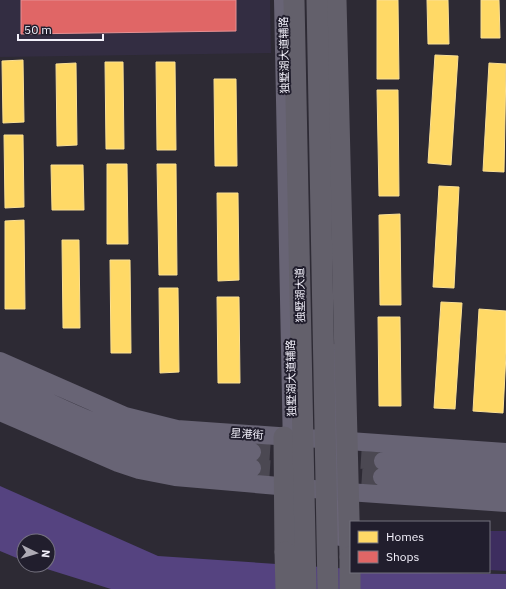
<svg xmlns="http://www.w3.org/2000/svg" width="506" height="589" font-family="'IBM Plex Sans','Noto Sans SC',sans-serif">
<rect width="100%" height="100%" fill="#2d2a34"/>
<path fill="#332d42" d="M0 0H270L271 53 0 57Z"/>
<path fill="#3d2d5f" d="M489 531H506V571L489 570Z"/>
<path fill="#554380" d="M0 486 158 556 351 569V572L506 574V589H111L34 565H48V541H24V561L0 551Z"/>
<path fill="#ffd966" stroke="#fbe093" d="M377 0H398L399 79H377Z
M427 0H448L449 44H428Z
M481 0H499L500 38H481Z
M435 55 458 56 451 165 428 163Z
M23 60 24 122 3 123 2 61Z
M105 62H123L124 149H106Z
M156 62H175L176 150H157Z
M76 63 77 145 57 146 56 64Z
M489 63 506 64 504 172 483 171Z
M214 79H236L237 166H215Z
M377 90H398L399 196H379Z
M4 135H23L24 207 5 208Z
M107 164H127L128 244H107Z
M157 164H176L177 275H159Z
M51 165H83L84 210H52Z
M439 186 459 187 454 288 433 287Z
M217 193H238L239 280 218 281Z
M400 214 401 305H380L379 215Z
M24 220 25 309H5V221Z
M62 240H79L80 328H63Z
M110 260H130L131 353H111Z
M159 288H178L179 372 160 373Z
M217 297H239L240 383H218Z
M441 302 462 303 455 409 434 408Z
M479 309 506 311V353L503 413 473 411Z
M378 317H400L401 406H379Z"/>
<path fill="#e06666" stroke="#e69093" d="M21 0H236V31L21 34Z"/>
<g fill="none" stroke-linecap="round" stroke-linejoin="round">
<path stroke="#4b4852" stroke-width="18" stroke-dasharray="18 9" stroke-linecap="butt" d="M252 452 298 455
M334 458 383 461
M252 468 297 471
M335 474 382 477"/>
<path stroke="#6b6677" stroke-width="16" d="M337 491 340 538"/>
<path stroke="#686475" stroke-width="18" d="M283 0 292 449
M334 353 337 491
M0 361 125 416 177 429 506 452
M0 379C47 401 96 427 147 439 181 447 217 449 252 452
M0 396C46 416 92 440 141 453 177 463 215 465 252 468
M0 412 118 463 139 470 175 477 348 492 506 503
M383 461 506 470
M382 477 506 486"/>
<path stroke="#63606b" stroke-width="21" d="M336 0 350 557
M284 437 285 552"/>
<path stroke="#63606b" stroke-width="21" d="M294 0 306 589
M317 0 328 589
M285 552 286 589
M350 557V589"/>
</g>
<g text-anchor="middle" dominant-baseline="central" stroke-width="4" stroke-linejoin="round" paint-order="stroke">
<g font-size="11" fill="#f3f1fb" stroke="#211e2d">
<text transform="translate(284 55) rotate(-91)">独墅湖大道辅路</text>
<text transform="translate(300 295) rotate(-91)">独墅湖大道</text>
<text transform="translate(291 378) rotate(-91)">独墅湖大道辅路</text>
<text transform="translate(247 434) rotate(4)">星港街</text>
</g>
</g>
<rect x="350" y="521" width="140" height="52" fill="#211e2d" stroke="#75727f"/>
<rect x="358" y="531" width="20" height="12" fill="#ffd966" stroke="#75727f"/>
<text x="386" y="541" font-size="12" fill="#f3f1fb">Homes</text>
<rect x="358" y="551" width="20" height="12" fill="#e06666" stroke="#75727f"/>
<text x="386" y="561" font-size="12" fill="#f3f1fb">Shops</text>
<g transform="translate(36 553) rotate(95)"><circle r="19" fill="#211e2d" stroke="#75727f"/>
<path d="M0-3L7 15L0 10L-7 15Z" fill="#aeabb5"/>
<text y="-6" font-size="11" font-weight="bold" text-anchor="middle" fill="#f3f1fb">N</text>
</g>
<path d="M18 34v6h85v-6" fill="none" stroke="#f3f1fb" stroke-width="2"/>
<text x="24" y="34" font-size="12" fill="#f3f1fb" stroke="#211e2d" stroke-width="3" paint-order="stroke">50 m</text>
</svg>
